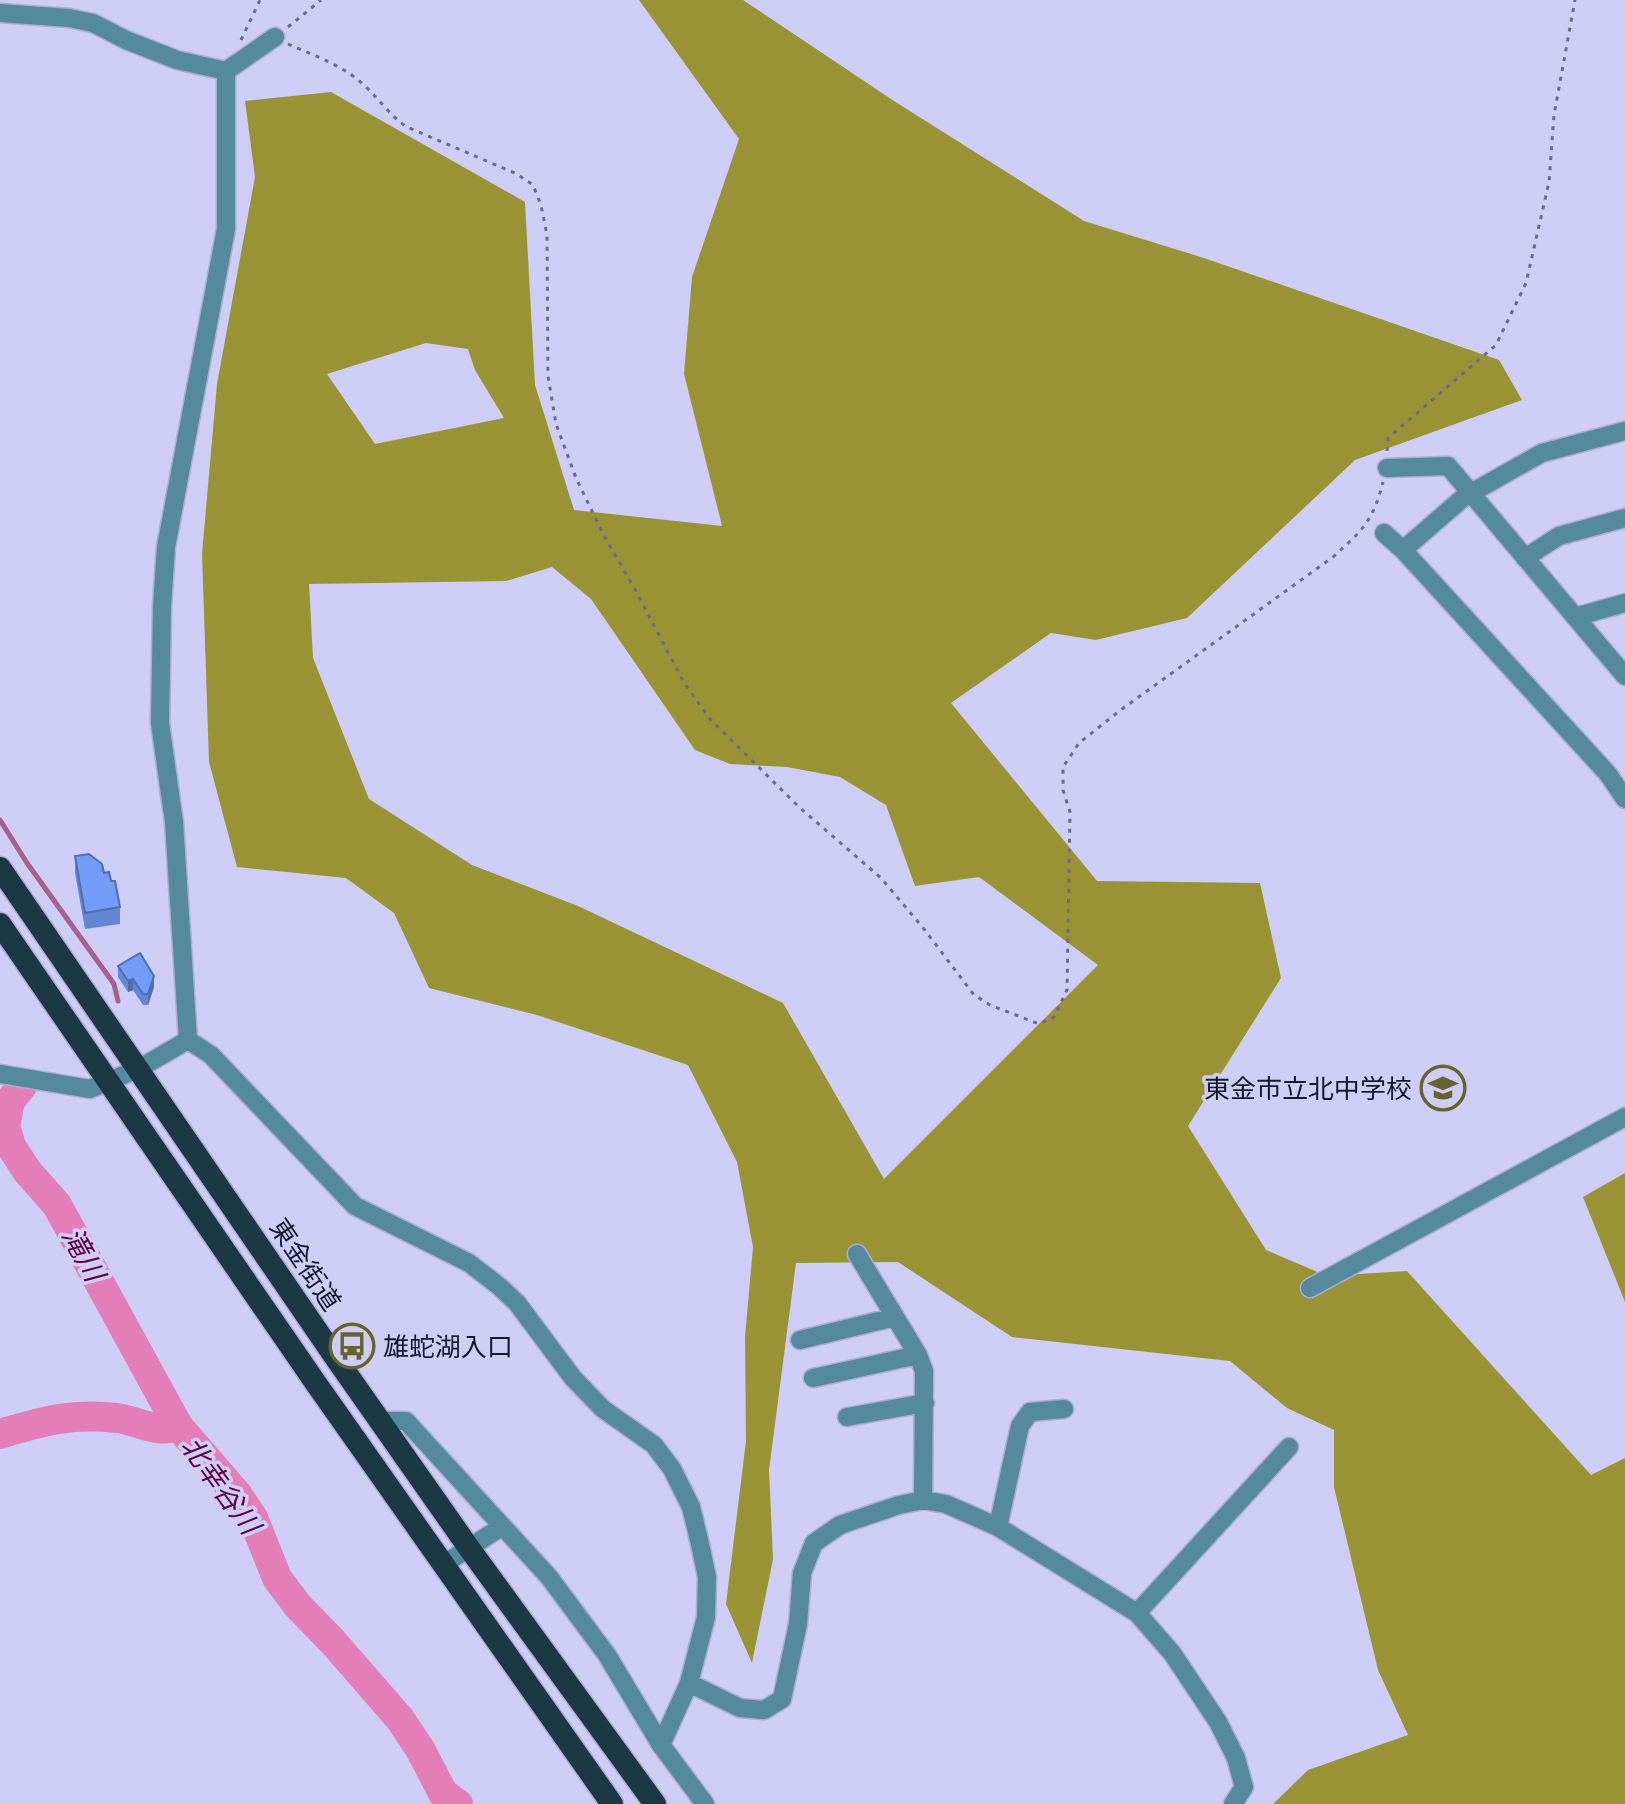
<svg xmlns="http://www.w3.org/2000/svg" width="1625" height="1804" font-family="'IBM Plex Serif','Noto Sans JP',serif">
<rect width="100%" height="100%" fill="#cdcdf5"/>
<path fill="#9a9336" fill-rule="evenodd" d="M639 0H743L894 101 1084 221 1204 258 1499 360 1522 400 1355 460 1187 618 1096 640 1051 633 951 703 1097 881 1260 883 1281 978 1188 1126 1266 1250 1327 1276 1407 1271 1591 1475 1625 1458V1804H1273L1308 1770 1408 1735 1378 1670 1334 1487V1430L1287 1408 1230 1361 1012 1337 898 1262 796 1263 769 1470 773 1559 752 1663 726 1604 746 1441 745 1337 753 1247 737 1162 688 1065 537 1015 429 988 394 913 346 878 237 867 209 762 202 554 217 384 255 177 245 101 331 92 525 202 535 385 574 510 722 526 684 374 692 277 739 139ZM426 343 468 349 475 370 504 418 375 444 327 374ZM552 567 591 599 695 750 730 764 787 767 840 777 886 805 915 886 979 877 1098 965 884 1179 783 1003 578 906 472 865 369 799 313 658 309 584 506 581Z
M1625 1173V1302L1583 1197Z"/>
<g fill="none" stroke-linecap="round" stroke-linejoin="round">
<path stroke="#a65f8f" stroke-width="5" d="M0 820 27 863 114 984 118 1001"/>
<path stroke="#e37eb9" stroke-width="30" d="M22 1086 10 1101 5 1126 11 1146 27 1171 57 1205 178 1426 237 1494 253 1518 277 1578 298 1606 333 1642 400 1719 420 1749 443 1793 458 1804
M0 1434C43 1421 71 1413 117 1418 139 1421 156 1434 178 1426"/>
<g stroke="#acacd1" stroke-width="21">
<path id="minor" d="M0 13 69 18 93 23 126 40 177 60 226 71 275 37
M1387 468 1448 466 1625 676
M1384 533 1403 550 1608 774 1625 799
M1403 550 1464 497 1542 453 1625 431
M1525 558 1559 536 1625 518
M1575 617 1625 603
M188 1040 174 822 160 723 162 607 166 547 226 229V71
M188 1040 211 1055 355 1206 469 1263 500 1287 517 1303 573 1378 603 1409 654 1445 672 1469 691 1507 700 1544 707 1577 706 1617 689 1683 661 1745
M0 1074 90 1089 140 1068 188 1040
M857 1254 918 1355 924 1371 923 1500
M1310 1288 1625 1117
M800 1340 895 1317
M813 1378 918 1355
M847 1417 925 1403
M381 1421H406L549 1577 607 1655 661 1745 705 1804
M998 1527 1020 1426 1030 1412 1064 1409
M443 1565 501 1527
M1137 1613 1289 1447
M689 1683 740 1708 764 1710 782 1699 798 1624 802 1573 814 1543 840 1525 899 1505 923 1500 946 1504 998 1527 1137 1613 1172 1653 1218 1722 1236 1758 1244 1787 1233 1804"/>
</g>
<g stroke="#acacd1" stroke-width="25">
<path id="trunk" d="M0 868 335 1357 469 1548 655 1804
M0 924 315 1382 612 1804"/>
</g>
<path stroke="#6c6b8a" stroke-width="3" stroke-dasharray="4 6" stroke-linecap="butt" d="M288 27 321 0
M241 40 260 0
M288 44C315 56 345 66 366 87 381 101 390 116 407 127L517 174 533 185 541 205 547 235 548 376 556 424 576 478 604 536 636 591 683 681 709 718 799 807 881 878 924 929 974 995 990 1005 1039 1024 1054 1017 1067 990 1070 812 1063 790V767L1079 743 1122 709 1333 557C1363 530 1373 521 1383 482
M1387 451 1388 438 1496 345 1526 283 1549 182 1554 115 1575 0"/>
<use href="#minor" stroke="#54899e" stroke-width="18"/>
<use href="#trunk" stroke="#1c3844" stroke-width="22"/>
</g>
<path fill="#6386d5" d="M75 856 104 873 111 881 120 907V924L85 929 75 873Z
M118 966 154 987 148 1005H143L133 990 128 992 118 977Z"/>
<path fill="#506dae" d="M154 976V987L148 1005V994Z
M133 979V990L128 992V981Z"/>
<path fill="#739cf8" stroke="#506dae" stroke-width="2" d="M89 854 102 864 104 873 109 872 111 881H115L120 907 85 913 75 856Z
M140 953 154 976 148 994H143L133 979 128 981 118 966Z"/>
<defs>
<g id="school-ring" transform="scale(2.3)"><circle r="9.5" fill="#cdcdf5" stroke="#676330" stroke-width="1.5"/><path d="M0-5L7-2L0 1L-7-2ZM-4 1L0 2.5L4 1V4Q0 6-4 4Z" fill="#676330"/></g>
<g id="bus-ring" transform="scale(2.3)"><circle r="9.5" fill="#cdcdf5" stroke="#676330" stroke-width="1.5"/><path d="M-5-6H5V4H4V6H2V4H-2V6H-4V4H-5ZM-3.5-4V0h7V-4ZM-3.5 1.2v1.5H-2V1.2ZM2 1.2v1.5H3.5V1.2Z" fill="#676330"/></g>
</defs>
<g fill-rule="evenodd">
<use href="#school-ring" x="1443" y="1088"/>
<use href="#bus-ring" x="352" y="1346"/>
</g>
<g text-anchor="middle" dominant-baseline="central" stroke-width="7" stroke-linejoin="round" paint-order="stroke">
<g font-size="26" fill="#17162d" stroke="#cdcdf5" text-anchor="end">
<text x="1412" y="1088">東金市立北中学校</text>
<text x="383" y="1346" text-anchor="start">雄蛇湖入口</text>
</g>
<g font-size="26" fill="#17162d" stroke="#cdcdf5">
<text transform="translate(306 1264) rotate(56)">東金街道</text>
</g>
<g font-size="28" font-style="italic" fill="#5e0042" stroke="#cdcdf5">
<text transform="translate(84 1254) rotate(61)">滝川</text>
<text transform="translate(221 1485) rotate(54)">北幸谷川</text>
</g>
</g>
</svg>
